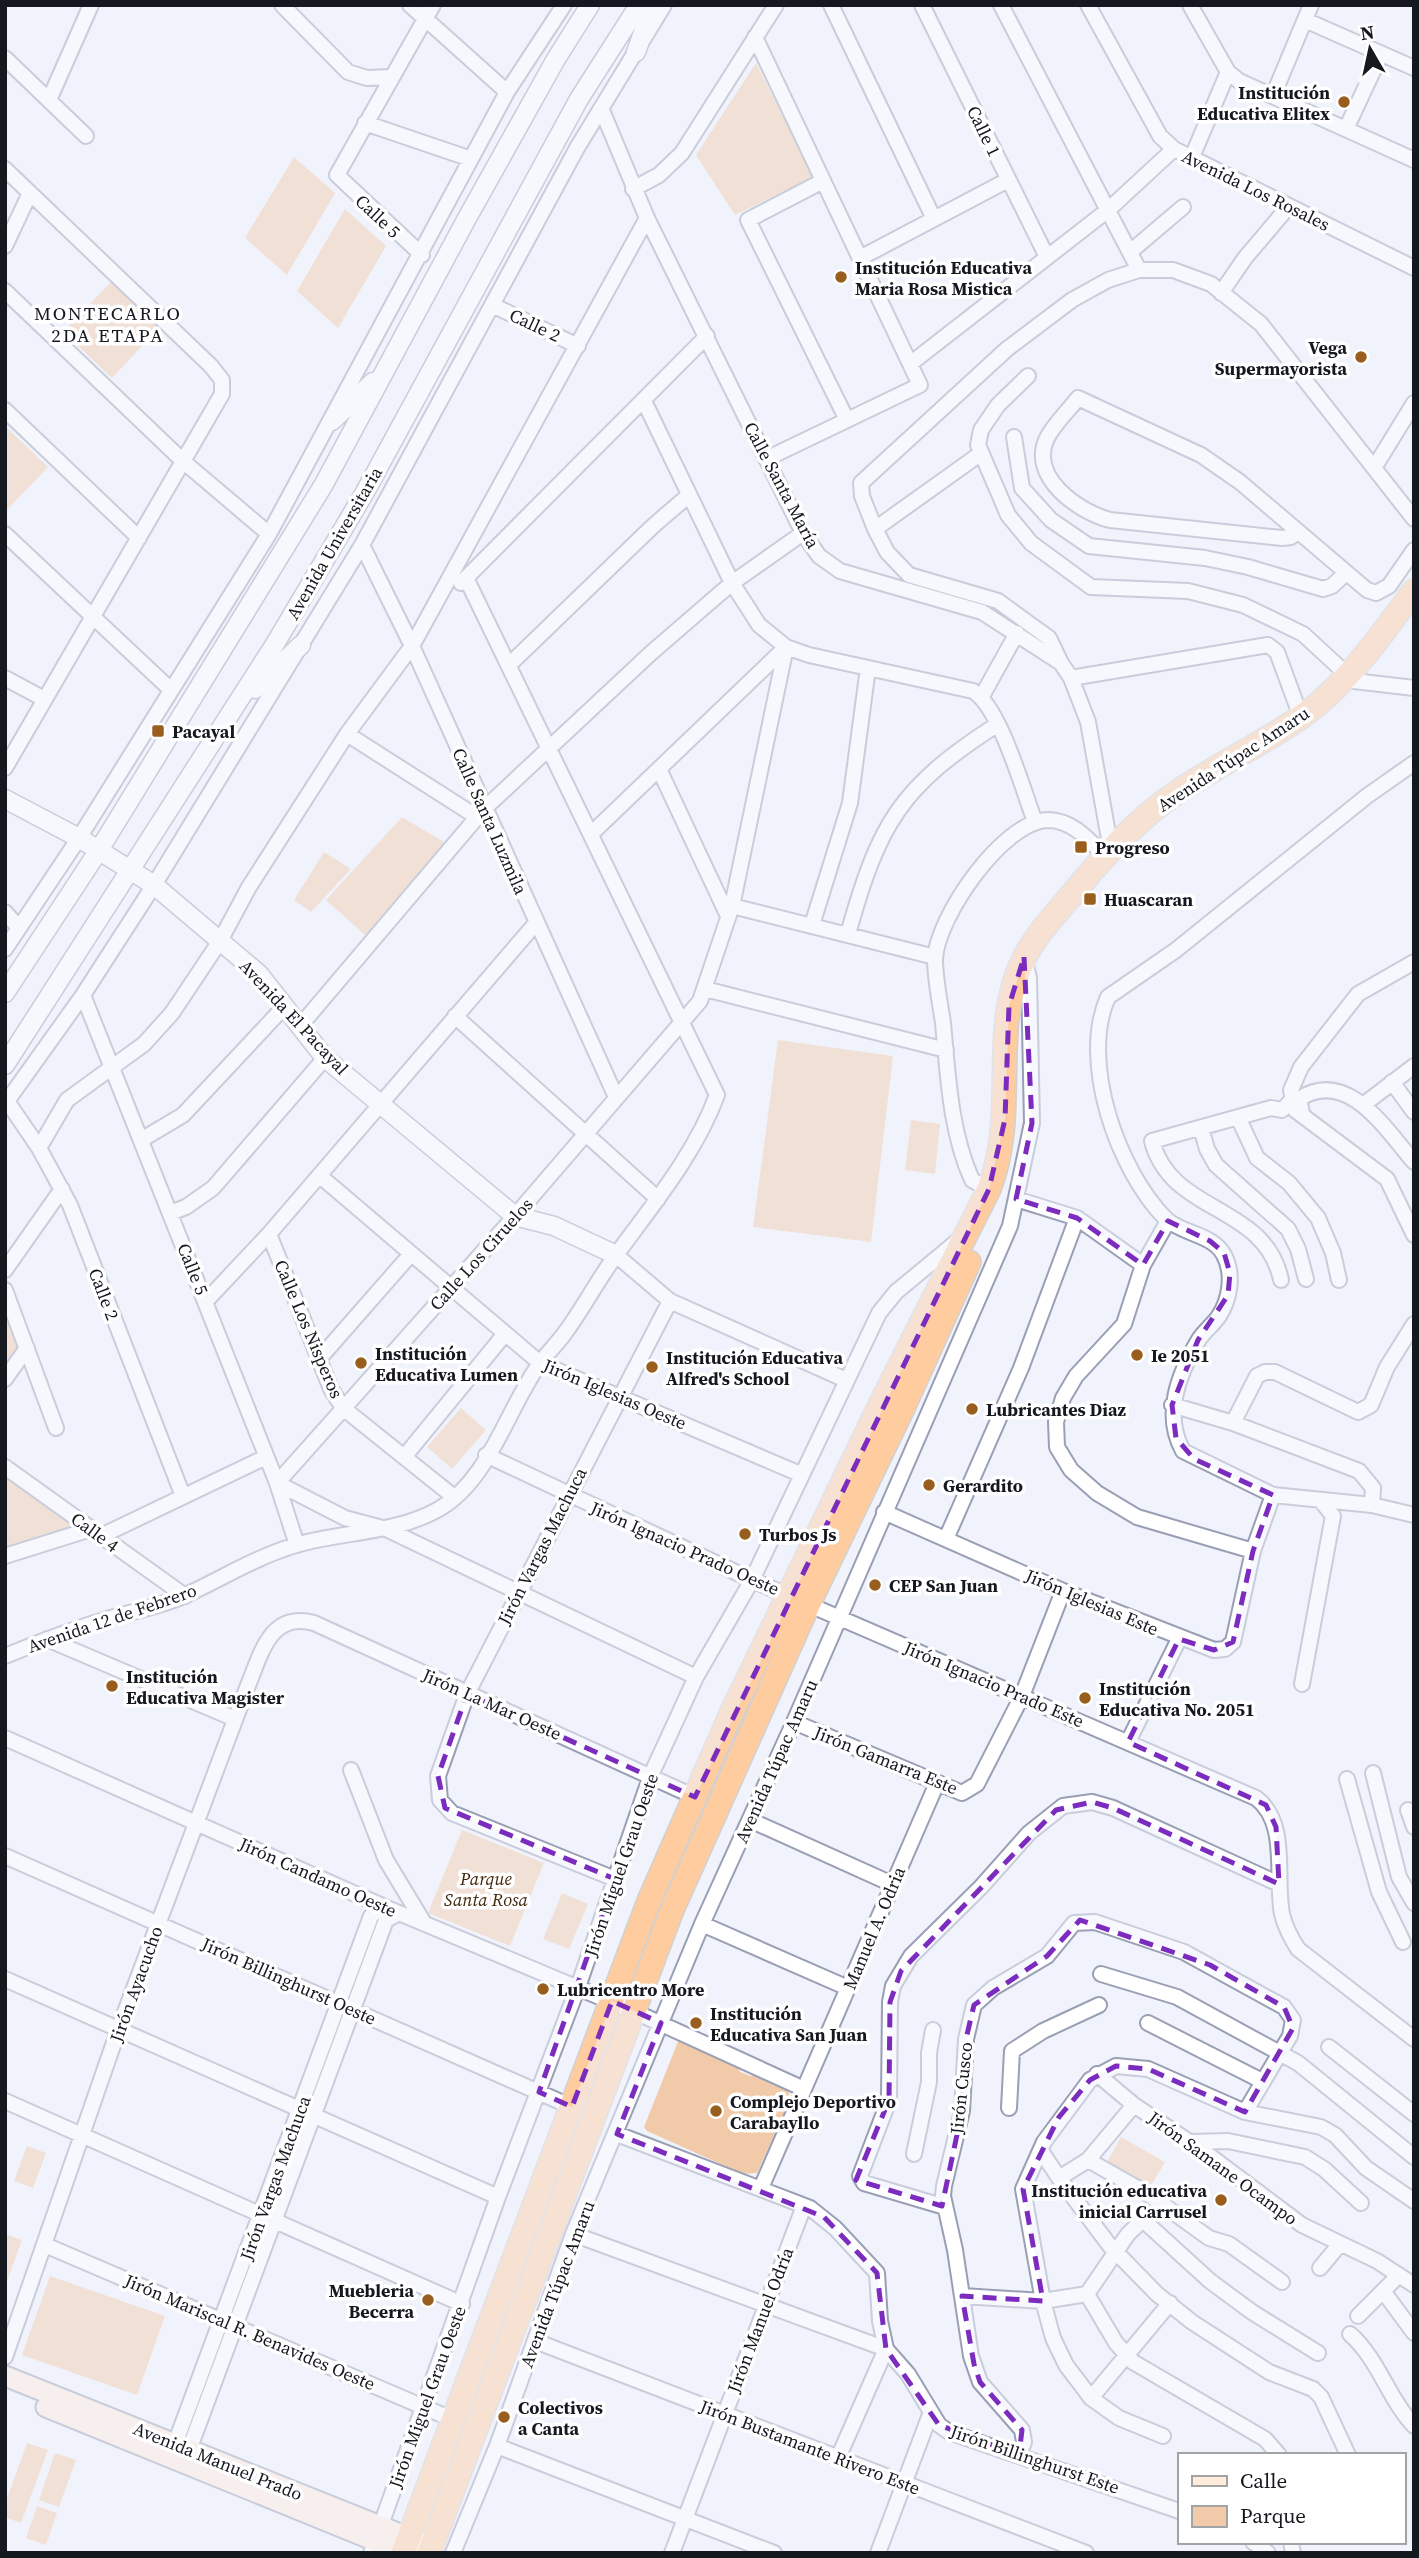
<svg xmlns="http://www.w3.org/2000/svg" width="1419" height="2558" font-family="'Source Serif 4',serif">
<rect width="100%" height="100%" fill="#f1f3fc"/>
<path fill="#f1cba9" d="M756 63 813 177 735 215 696 155Z
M294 157 335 193 287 275 245 238Z
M345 209 386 246 338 328 297 291Z
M111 282 159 328 112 378 63 332Z
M5 426 48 467 5 512Z
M402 817 449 845 367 937 326 900Z
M324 852 351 869 311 912 294 900Z
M778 1040 893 1056 871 1242 753 1227Z
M911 1120 940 1124 935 1174 905 1170Z
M5 1303 22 1347 5 1370Z
M461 1408 486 1430 452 1469 427 1447Z
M5 1474 80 1528 5 1554Z
M462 1830 544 1863 510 1946 428 1913Z
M562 1893 588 1904 569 1949 543 1939Z
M679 2039 737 2063 740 2072 751 2076 756 2073 788 2088 790 2101 757 2173 743 2174 647 2131 644 2127Z
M1121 2137 1165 2162 1149 2189 1106 2164Z
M27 2146 46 2153 33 2188 14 2181Z
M5 2234 22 2240 5 2286Z
M50 2276 165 2316 137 2395 22 2355Z
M27 2443 48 2450 21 2523 5 2517V2504Z
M55 2453 76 2460 59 2507 39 2500Z
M37 2506 57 2513 46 2545 26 2538Z"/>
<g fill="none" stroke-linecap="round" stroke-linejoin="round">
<g stroke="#999fb4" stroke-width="18">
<path id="minor" d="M282 5 348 72 367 78 391 77
M410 5 507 92
M831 5 934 219
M922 5 1047 257
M1001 5 1139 270
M1088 5 1160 136 1174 149 1414 268
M1190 5 1228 72 1239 81 1414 160
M1305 20 1414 68
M755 37 920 385 766 459
M5 58 86 136
M1273 96 1311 5
M49 100 91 5
M601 108 647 218 803 533 819 556 840 571 982 612 1061 663 1071 678 1088 722 1111 850
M365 123 471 159
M1346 129 1381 54
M1192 157 1228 72
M5 169 211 366 222 380V394L5 768
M823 181 748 220 847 420
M633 189 659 175 682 153 776 5
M5 246 30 193
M1130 252 1183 207
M422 255 337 175 433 5
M860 258 1008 180
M5 291 184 462 269 534
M1221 293 1245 258 1289 206
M492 305 578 346
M910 364 1108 210 1174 149
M1028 376 998 405 981 430 978 445 1008 515 1031 543 1091 587 1188 591 1243 605 1303 634 1354 681 1414 688
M644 401 732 583 759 625 786 647 809 655 973 691C1000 707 1023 790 1035 822
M5 410 139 538
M1014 437 1022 488 1051 520 1089 546 1205 558 1248 567 1323 589 1332 586 1346 573
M1374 468 1414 403
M875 529 980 454
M1296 532 1291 537 1282 538 1110 520C1079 512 1028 477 1047 438 1054 424 1069 410 1078 398L1201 455 1240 482 1367 590 1376 593 1389 586 1414 550
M5 534 171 690
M362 545 412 646 616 1097
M461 583 707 336
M1061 663 1049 638 998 601 909 575 887 552 875 529 862 496 861 483 1007 349 1072 300 1108 280 1139 270H1173L1211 284 1261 324 1414 519
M509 665 653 526 689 495
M5 678 44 699
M1071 678 1268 645 1277 652 1301 717
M982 696 1017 633
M347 734 477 817
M1414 763 1367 796 1176 950 1108 997C1079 1061 1118 1171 1166 1219 1182 1234 1213 1234 1224 1255 1234 1274 1230 1299 1219 1316 1213 1325 1203 1332 1198 1341 1178 1375 1163 1415 1183 1451L1273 1495 1372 1505 1414 1515
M659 769 728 916
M591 834 786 647
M732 906 935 957
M5 912 19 928
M812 925 850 803 868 668
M848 934C879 823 900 787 998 724
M5 949 79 838 269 534 507 92 564 5
M1414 962 1358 994 1301 1067 1291 1090 1295 1110 1387 1179 1414 1235
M705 989 946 1050
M83 995 277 1483 297 1545
M455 1016 658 1199
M300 1026 484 809 651 653 732 583 803 533
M1392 1082 1414 1112
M7 1101 39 1148 70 1205 183 1496
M5 1104 83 995 154 885 362 545 577 148 664 5
M1363 1105 1414 1066
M1302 1113 1299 1099C1348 1067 1386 1130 1414 1162
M1238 1117 1257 1158 1289 1183 1318 1218 1333 1253 1339 1280
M1201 1128 1207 1149 1216 1165 1288 1229 1298 1249 1306 1279
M141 1140 183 1115 285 1006
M39 1148 67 1100 144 1044 172 1013 220 941 249 887 347 734 412 646 647 218
M320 1176 540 1363 800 1474
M989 1189 972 1180C950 1131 948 1075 943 1023 940 1002 935 979 935 959 937 917 1003 821 1048 820 1072 820 1089 840 1105 856
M1016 1199 1077 1218 1143 1265
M170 1213 186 1207 213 1188 325 1058
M1168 1221 1143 1265 1124 1324 1076 1376 1063 1398 1056 1422 1057 1447 1071 1470 1097 1493 1137 1517 1253 1551
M269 1234 331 1389 343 1408 454 1497
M616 1255 670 1301 846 1380
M5 1270 62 1189
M1281 1280C1265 1203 1171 1215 1152 1141L1271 1108 1282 1110 1292 1100
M5 1290 56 1428
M206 1301 269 1234 536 923
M319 1359 411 1254
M5 1379 27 1348
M1172 1405 1233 1423 1359 1471 1373 1488 1372 1505
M1233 1423 1257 1376 1265 1372H1275L1358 1412 1371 1405 1387 1367 1414 1324
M486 1455 752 1580 1256 1798C1289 1822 1275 1878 1282 1914 1285 1927 1291 1938 1298 1949L1414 2039
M404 1457 504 1335
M5 1467 185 1596
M884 1512 1063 1591 1214 1650 1225 1649 1233 1642 1253 1551 1273 1495
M101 1536 266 1457
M946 1539 1021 1368 1077 1218
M5 1556 91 1529
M47 1639 235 1719
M5 1656C39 1642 74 1629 110 1618 135 1611 162 1606 186 1595 223 1578 256 1557 296 1545 343 1531 395 1534 439 1509 490 1479 507 1409 540 1363 548 1352 559 1342 567 1330 585 1305 600 1276 619 1251 655 1202 696 1152 717 1095L466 578
M696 1677 386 1529 345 1518 277 1483 515 1216 700 1001 732 906 786 647
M1302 1684 1333 1516 1322 1502
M794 1722 962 1793 977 1784 1022 1696 1063 1591
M5 1738 387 1908 633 2011 804 2089
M1128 1742 1179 1639
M351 1770 386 1860 424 1923
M1373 1773 1399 1877 1414 1903
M1347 1779 1379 1892 1403 1942
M1408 1810 1414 1827
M750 1820 892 1884
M5 1856 572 2107
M615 1879 452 1813 440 1800 438 1776 467 1694 670 1301
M702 1924 848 1988
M1101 1974 1177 1997 1298 2063 1414 2157
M5 1979 498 2197
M1148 2023 1262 2081
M1329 2047 1414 2114
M1097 2074 1134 2105
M5 2101 462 2304
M1009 2108 1012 2051 1043 2031 1099 2005
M617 2134 810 2208 835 2228 877 2273 880 2321 886 2349 908 2374 939 2425 949 2432 1179 2511
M1190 2142 1228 2141 1305 2157 1324 2169 1361 2203
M1041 2151 1059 2178
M914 2154 929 2082V2053L933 2030
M1088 2160 1148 2194 1209 2238 1229 2244 1282 2282
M761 2188 937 1783
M945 2207 864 2183 860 2176 889 2100 890 2002 893 1986 911 1956 981 1887 1029 1833 1063 1806 1092 1802 1113 1808 1279 1884
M573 2234 886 2349 838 2458
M45 2245 454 2420
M1320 2268 1340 2244
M1383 2291 1414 2333
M1087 2294 1128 2234 1143 2220 1210 2281 1252 2312 1318 2353
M1087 2294 1116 2343 1133 2362 1265 2439 1279 2455
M962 2296 1043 2301 1087 2294
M1358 2316 1399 2275
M1350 2334C1379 2360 1388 2398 1414 2426
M535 2341 1086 2553
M5 2357 119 2028 247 1688C261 1655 269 1611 314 1623L695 1797
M1091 2398 1170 2303
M1163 2436 1119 2418 1091 2398 1066 2365 1053 2338 1043 2301 1023 2189 1044 2142 1090 2080 1116 2066 1148 2069 1245 2112 1321 2127 1335 2135 1366 2168 1414 2201
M497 2446 774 2553
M172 2452 371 1916 379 1909 387 1908
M1019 2455 1024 2442 1022 2430 980 2382 971 2356 955 2250 943 2196 944 2186 962 2111 966 2039 974 2005 993 1988 1047 1956 1074 1923 1095 1922 1184 1952 1284 2007 1293 2020 1290 2036 1245 2112
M1348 2455 1321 2397 1313 2389 1269 2372 1192 2322 1157 2294 1110 2246 1059 2178 1088 2160 1134 2105 1206 2153 1302 2225 1377 2261 1414 2285
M186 2458 386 1920 399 1913
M1253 2542 1268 2553
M1291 2542 1293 2553
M371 2553 498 2197 578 1987 651 1775 696 1677 752 1580 879 1313 896 1292 960 1239
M453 2553 497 2446 573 2234 702 1924 794 1722 1010 1226 1032 1123 1029 978 1025 962
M672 2553 804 2206
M878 2553 931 2412"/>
</g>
<g stroke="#999fb4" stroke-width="21">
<path id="tertiary" d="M636 52 653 5
M332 421 373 382
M255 689 301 645
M5 799 79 838 154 885 259 974 325 1058 515 1216 554 1226 616 1255
M5 993 99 850 324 484 466 220 556 59 590 5
M5 1065 275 644 365 492 579 99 639 5"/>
</g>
<g stroke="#999fb4" stroke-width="23">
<path id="secondary" d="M5 2376 420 2542
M46 2407 405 2553"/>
</g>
<g stroke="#d0d1d2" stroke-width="26">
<path id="trunk" d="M403 2553 649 1901 732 1712 884 1397 989 1189C1019 1112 989 1030 1023 961 1034 937 1053 917 1070 897 1102 858 1137 819 1179 791 1219 764 1262 744 1301 717 1348 684 1380 636 1414 591
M429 2553 672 1910 809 1603 904 1406 969 1262"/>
</g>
<use href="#minor" stroke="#fff" stroke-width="14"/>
<use href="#tertiary" stroke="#fff" stroke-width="18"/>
<use href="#secondary" stroke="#ffecdb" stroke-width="19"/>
<use href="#trunk" stroke="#fecc9f" stroke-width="23"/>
</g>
<path d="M0 0H1419V2558H0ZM1024 957 1032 1123 1016 1199 1077 1218 1143 1265 1168 1221 1210 1241 1224 1253 1230 1273 1228 1295 1198 1340 1172 1405 1176 1438 1194 1459 1273 1495 1253 1551 1233 1642 1214 1650 1179 1639 1128 1742 1266 1805 1276 1827 1279 1884 1113 1808 1092 1802 1056 1810 901 1971 890 2002 889 2100 856 2180 942 2206 962 2111 966 2039 974 2005 1047 1956 1080 1920 1210 1965 1284 2007 1293 2028 1245 2112 1148 2069 1116 2066 1090 2080 1059 2117 1023 2189 1043 2301 962 2296 974 2364 980 2382 1022 2430 1019 2455 939 2425 886 2349 877 2273 824 2217 617 2134 661 2023 612 2001 572 2107 539 2092 615 1879 445 1808 438 1776 467 1694 695 1797 989 1189 1005 1119 1009 1006Z" fill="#f1f3fc" fill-opacity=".55" fill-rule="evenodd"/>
<path fill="none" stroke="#7b2cbf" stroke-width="5" stroke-dasharray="14 9" stroke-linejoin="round" d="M1024 957 1032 1123 1016 1199 1077 1218 1143 1265 1168 1221 1210 1241 1224 1253 1230 1273 1228 1295 1198 1340 1172 1405 1176 1438 1194 1459 1273 1495 1253 1551 1233 1642 1214 1650 1179 1639 1128 1742 1266 1805 1276 1827 1279 1884 1113 1808 1092 1802 1056 1810 901 1971 890 2002 889 2100 856 2180 942 2206 962 2111 966 2039 974 2005 1047 1956 1080 1920 1210 1965 1284 2007 1293 2028 1245 2112 1148 2069 1116 2066 1090 2080 1059 2117 1023 2189 1043 2301 962 2296 974 2364 980 2382 1022 2430 1019 2455 939 2425 886 2349 877 2273 824 2217 617 2134 661 2023 612 2001 572 2107 539 2092 615 1879 445 1808 438 1776 467 1694 695 1797 989 1189 1005 1119 1009 1006Z"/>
<g fill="#995e1d" stroke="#fff" stroke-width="2.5">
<circle cx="1344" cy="102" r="7"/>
<circle cx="841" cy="277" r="7"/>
<circle cx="1361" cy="357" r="7"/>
<rect x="151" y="724" width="14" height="14" rx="3.5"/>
<rect x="1074" y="840" width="14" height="14" rx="3.5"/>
<rect x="1083" y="892" width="14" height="14" rx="3.5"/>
<circle cx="1137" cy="1355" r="7"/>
<circle cx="361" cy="1363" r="7"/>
<circle cx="652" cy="1367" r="7"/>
<circle cx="972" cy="1409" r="7"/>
<circle cx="929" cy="1485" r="7"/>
<circle cx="745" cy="1534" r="7"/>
<circle cx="875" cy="1585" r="7"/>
<circle cx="112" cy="1686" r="7"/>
<circle cx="1085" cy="1698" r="7"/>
<circle cx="543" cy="1989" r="7"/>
<circle cx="696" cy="2023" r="7"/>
<circle cx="716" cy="2111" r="7"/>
<circle cx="1221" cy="2200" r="7"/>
<circle cx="428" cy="2300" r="7"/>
<circle cx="504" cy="2417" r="7"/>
</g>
<g text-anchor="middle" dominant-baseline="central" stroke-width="7" stroke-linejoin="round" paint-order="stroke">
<g font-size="18" font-weight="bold" fill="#16181f" stroke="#fff" text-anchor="start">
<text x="1330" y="92" text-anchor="end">Institución<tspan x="1330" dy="21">Educativa Elitex</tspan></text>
<text x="855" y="267">Institución Educativa<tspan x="855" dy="21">Maria Rosa Mistica</tspan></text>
<text x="1347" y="347" text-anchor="end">Vega<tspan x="1347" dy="21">Supermayorista</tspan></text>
<text x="172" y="731">Pacayal</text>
<text x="1095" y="847">Progreso</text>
<text x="1104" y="899">Huascaran</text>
<text x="375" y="1353">Institución<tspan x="375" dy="21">Educativa Lumen</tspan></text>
<text x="1151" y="1355">Ie 2051</text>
<text x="666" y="1357">Institución Educativa<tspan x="666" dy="21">Alfred's School</tspan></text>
<text x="986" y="1409">Lubricantes Diaz</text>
<text x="943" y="1485">Gerardito</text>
<text x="759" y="1534">Turbos Js</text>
<text x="889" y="1585">CEP San Juan</text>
<text x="126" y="1676">Institución<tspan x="126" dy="21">Educativa Magister</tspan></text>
<text x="1099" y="1688">Institución<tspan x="1099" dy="21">Educativa No. 2051</tspan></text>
<text x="557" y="1989">Lubricentro More</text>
<text x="710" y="2013">Institución<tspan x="710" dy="21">Educativa San Juan</tspan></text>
<text x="730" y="2101">Complejo Deportivo<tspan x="730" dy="21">Carabayllo</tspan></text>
<text x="1207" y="2190" text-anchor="end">Institución educativa<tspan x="1207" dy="21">inicial Carrusel</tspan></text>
<text x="414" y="2290" text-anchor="end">Muebleria<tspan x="414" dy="21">Becerra</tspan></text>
<text x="518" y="2407">Colectivos<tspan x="518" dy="21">a Canta</tspan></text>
</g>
<g font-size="18" fill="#16181f" stroke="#fff">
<text transform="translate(984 131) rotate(64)">Calle 1</text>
<text transform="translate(1256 190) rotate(26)">Avenida Los Rosales</text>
<text transform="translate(378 216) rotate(43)">Calle 5</text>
<text transform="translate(535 325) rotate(25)">Calle 2</text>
<text transform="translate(782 485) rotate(62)">Calle Santa María</text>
<text transform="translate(334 543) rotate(-60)">Avenida Universitaria</text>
<text transform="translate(1233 759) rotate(-33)">Avenida Túpac Amaru</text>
<text transform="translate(490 821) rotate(66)">Calle Santa Luzmila</text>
<text transform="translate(294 1017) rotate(47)">Avenida El Pacayal</text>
<text transform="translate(481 1254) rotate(-48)">Calle Los Ciruelos</text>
<text transform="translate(193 1269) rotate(68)">Calle 5</text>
<text transform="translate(104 1294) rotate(69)">Calle 2</text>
<text transform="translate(309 1329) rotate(67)">Calle Los Nisperos</text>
<text transform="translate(615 1394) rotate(23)">Jirón Iglesias Oeste</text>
<text transform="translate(95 1532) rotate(36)">Calle 4</text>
<text transform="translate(542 1546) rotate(-63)">Jirón Vargas Machuca</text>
<text transform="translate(685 1548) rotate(24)">Jirón Ignacio Prado Oeste</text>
<text transform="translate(1092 1602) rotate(23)">Jirón Iglesias Este</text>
<text transform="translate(112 1618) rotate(-19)">Avenida 12 de Febrero</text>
<text transform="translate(994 1684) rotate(23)">Jirón Ignacio Prado Este</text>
<text transform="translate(492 1704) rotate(24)">Jirón La Mar Oeste</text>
<text transform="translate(886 1760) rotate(22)">Jirón Gamarra Este</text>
<text transform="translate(776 1761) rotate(-66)">Avenida Túpac Amaru</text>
<text transform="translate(621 1865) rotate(-71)">Jirón Miguel Grau Oeste</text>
<text transform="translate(318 1877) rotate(24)">Jirón Candamo Oeste</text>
<text transform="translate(874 1928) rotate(-67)">Manuel A. Odria</text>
<text transform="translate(289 1981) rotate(24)">Jirón Billinghurst Oeste</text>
<text transform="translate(136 1984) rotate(-70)">Jirón Ayacucho</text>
<text transform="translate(961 2088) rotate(-84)">Jirón Cusco</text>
<text transform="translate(1223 2168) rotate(36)">Jirón Samane Ocampo</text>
<text transform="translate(275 2178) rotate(-70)">Jirón Vargas Machuca</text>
<text transform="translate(557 2284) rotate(-69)">Avenida Túpac Amaru</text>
<text transform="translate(760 2320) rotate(-69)">Jirón Manuel Odría</text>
<text transform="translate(250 2332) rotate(23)">Jirón Mariscal R. Benavides Oeste</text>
<text transform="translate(427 2397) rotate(-70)">Jirón Miguel Grau Oeste</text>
<text transform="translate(810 2447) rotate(21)">Jirón Bustamante Rivero Este</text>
<text transform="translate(1035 2459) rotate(19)">Jirón Billinghurst Este</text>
<text transform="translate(218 2461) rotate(22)">Avenida Manuel Prado</text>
</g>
<g font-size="18" font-style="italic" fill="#42280c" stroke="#fff">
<text x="486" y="1878">Parque<tspan x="486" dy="21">Santa Rosa</tspan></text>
</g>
<g font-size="19" letter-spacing="2" fill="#16181f" stroke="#fff">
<text x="108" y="313">MONTECARLO<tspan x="108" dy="22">2DA ETAPA</tspan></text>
</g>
</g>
<rect width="1419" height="2558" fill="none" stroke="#16181f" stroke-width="14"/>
<rect x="1178" y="2453" width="228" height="91" fill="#ffffff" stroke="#a2a3a5" stroke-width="2"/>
<rect x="1192" y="2476" width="35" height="10" fill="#ffecdb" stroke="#a2a3a5" stroke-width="2"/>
<text x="1240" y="2488" font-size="21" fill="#16181f">Calle</text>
<rect x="1192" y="2506" width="35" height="21" fill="#f1cba9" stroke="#a2a3a5" stroke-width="2"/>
<text x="1240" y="2523" font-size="21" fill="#16181f">Parque</text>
<g transform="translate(1370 49) rotate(351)" stroke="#ffffff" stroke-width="5" paint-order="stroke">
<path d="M0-5L12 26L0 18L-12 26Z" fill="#16181f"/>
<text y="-10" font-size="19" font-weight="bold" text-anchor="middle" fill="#16181f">N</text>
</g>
</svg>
